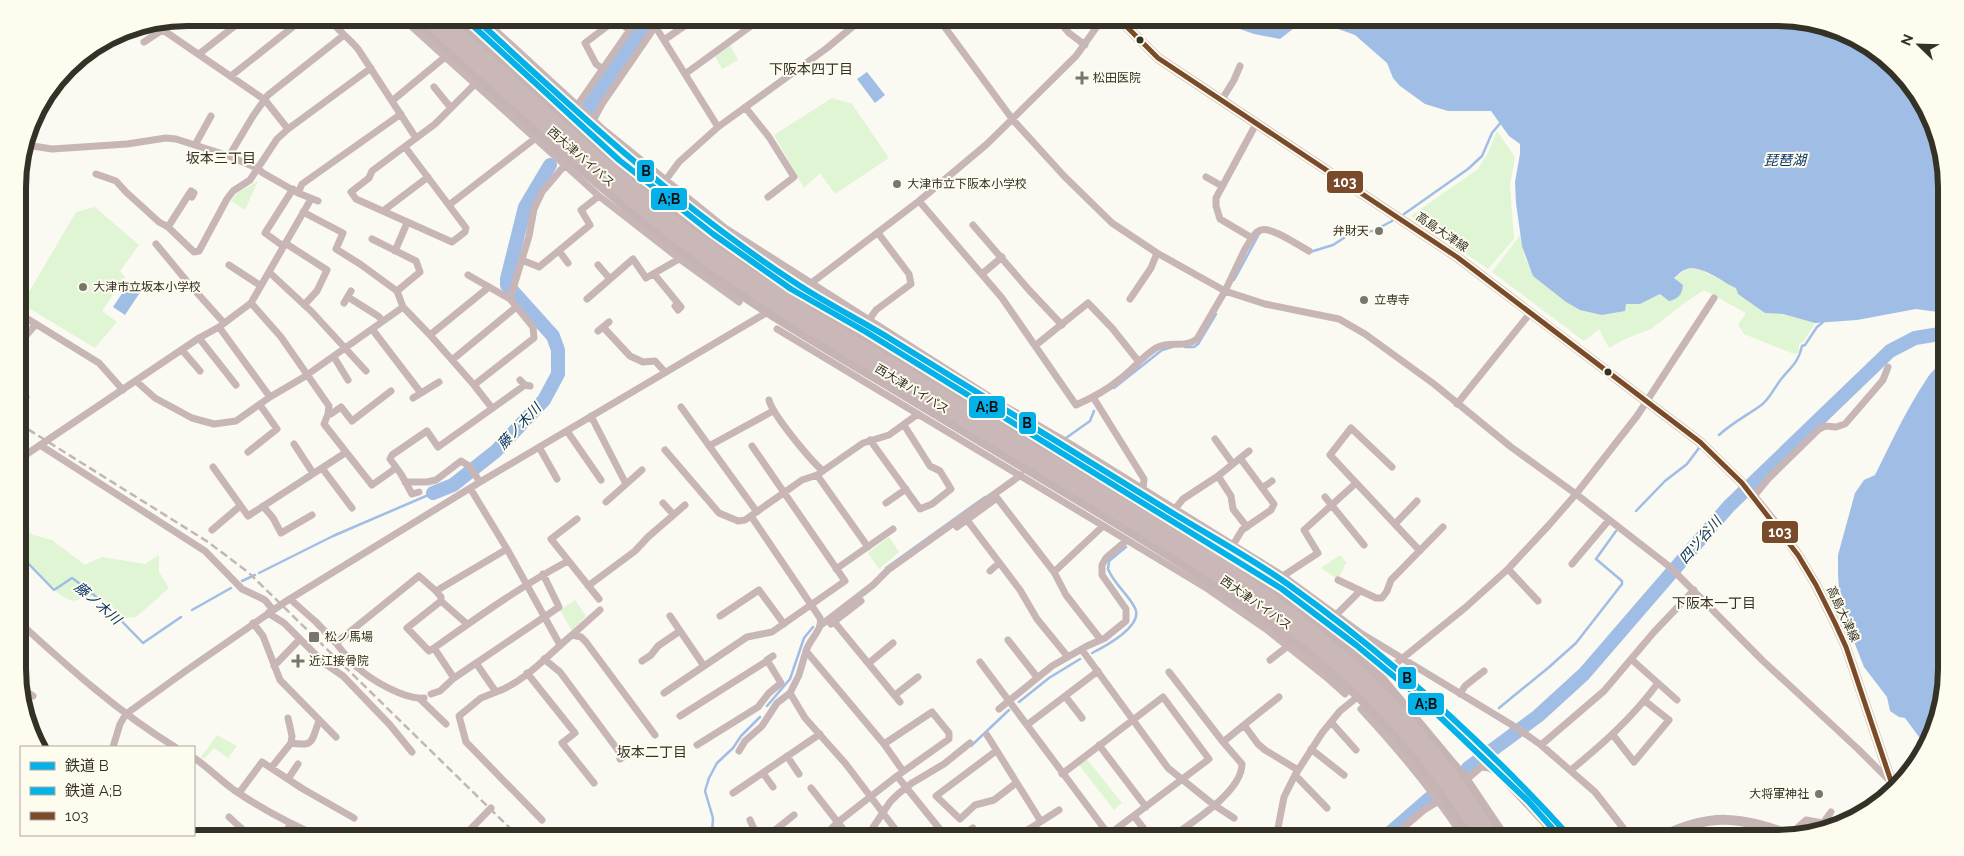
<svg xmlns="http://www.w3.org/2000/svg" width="1964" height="856" font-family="Raleway,'Noto Sans JP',sans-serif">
<rect width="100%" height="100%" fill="#faf9f2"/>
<path fill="#e0f5d3" d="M730 45 738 60 722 69 715 56Z
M832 98 852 104 889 158 835 194 820 173 804 188 774 135Z
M1497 131 1515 157 1510 185 1514 239 1488 269 1411 216 1478 169 1488 153Z
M258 181 245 210 231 201 237 193Z
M95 207 139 245 120 271 125 277 102 311 117 322 95 348 22 304 76 212Z
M1520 235 1525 258 1531 268 1533 276 1602 315 1617 313 1626 304H1640L1660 294 1685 269H1693L1701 270 1736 288 1765 313 1783 314 1815 323 1804 341 1799 344 1798 353 1794 354 1744 334 1738 325 1746 313 1704 290 1687 301 1651 329 1627 338 1609 348 1599 329 1584 341 1492 272Z
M19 523 33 535 52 540 85 565 102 557 145 564 159 555V572L169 588 136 617 125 618 99 595 72 601 60 595 19 554Z
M889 537 899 552 879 569 868 553Z
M1340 555 1347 563 1343 567 1344 568 1339 577 1336 578 1321 568Z
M575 600 586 616 572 631 560 610Z
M217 735 237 746 228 758 214 748 204 759 201 757Z
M1087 759 1122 803 1114 810 1079 765Z"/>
<path fill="#a0bee5" d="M1209 18H1307L1280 39 1254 34Z
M1308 18H1777L1842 30 1912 84 1945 165V313L1916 309 1857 320 1815 323 1783 314 1765 313 1738 294 1736 288C1722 282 1699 262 1684 270 1680 272 1677 276 1674 278L1683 285C1682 295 1678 299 1669 301L1660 294 1640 304H1626L1625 311 1602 315 1580 310 1566 302 1533 276 1522 246 1516 203 1515 182 1520 154V144L1509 136 1491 111H1448L1425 104 1400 86 1393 78 1387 63 1355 35Z
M867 72 885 95 875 103 857 79Z
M129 283 141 291 125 315 113 307Z
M1946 357V669L1934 734 1925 745 1905 718 1899 717 1890 711 1887 697 1864 667 1840 606 1838 574V555L1855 493 1864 480 1875 475C1891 443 1906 410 1926 380 1931 371 1940 365 1946 357Z"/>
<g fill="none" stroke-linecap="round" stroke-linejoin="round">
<path stroke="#a0bee5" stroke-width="2.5" d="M1404 214 1468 169 1482 156 1492 133 1502 121
M1310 252 1333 245 1353 232 1373 231 1392 221
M1234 280 1259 234
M1185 347H1194L1198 344 1216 314
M1114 388 1162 350 1172 347
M1719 435C1732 423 1746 416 1760 406 1768 401 1772 392 1777 385 1786 370 1798 366 1802 346L1805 345 1817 327 1823 322
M1066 438 1090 421 1094 411
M1636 511 1665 481 1687 464 1699 448
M19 554 54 590 72 578 75 580 104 603 143 643 181 617
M886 568 985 497
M259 573 333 536 433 493
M242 581 255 575
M192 610 231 588
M1092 653C1104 647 1144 626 1135 608 1128 594 1114 584 1108 569L1109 561 1126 547
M1019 702 1049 678 1080 659
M767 706 790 679 804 638 813 627
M1499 708 1548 668 1576 643 1622 584V581L1596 559 1616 531
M971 746 1009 710
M717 838 712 833 713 818 705 791 709 778 717 763 733 748 741 736 760 717"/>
<path stroke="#a0bee5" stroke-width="14" d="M587 110 649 18
M433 493 453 485 496 451 544 400 558 374V350L553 336 507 285V279L525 207 550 165
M1468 768 1538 716 1584 674 1729 506 1890 351 1915 338 1946 333
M1384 838 1430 798"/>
<path stroke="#c8b6b6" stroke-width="7" d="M329 18C337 30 349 38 358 49L416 138
M402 18 599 196 685 263 739 302
M482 18 604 130 725 228 1001 404 1072 445 1283 576 1362 634 1517 728 1541 745 1595 792 1631 838
M645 18 655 26 718 127
M938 18 1013 120 1064 176 1112 223 1157 253 1225 291 1265 304 1339 319 1365 334 1434 384 1511 447 1576 494 1670 567 1762 660 1858 749 1890 781
M1056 18 1069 33 1085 45
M163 30 265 100 288 129
M664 40 696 18
M144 42 179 19
M199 54 245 18
M603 69 596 64 585 43 618 18 629 31
M685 74 762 18
M231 76 304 18
M434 87 451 108
M392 101 445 57
M1221 101 1234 80 1240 66
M577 106 638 18
M745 107 769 137 794 177 768 197
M560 116 574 103
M584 137 602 104 661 18
M26 145 52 149 127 144 166 138 176 139 229 156 257 168 263 173 298 193 318 201
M195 145 211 116
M405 147 466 228 465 232 452 242 356 199 351 192 369 178 372 171 435 124 475 84
M229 156 253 116 268 95 344 35
M96 174 116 181 126 192 159 222 168 227 194 252 199 251 227 199 233 191 250 180 277 139 288 129 371 68
M1206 177 1222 186
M665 181 679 162 718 127 827 48 863 18
M298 193 302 184 401 114
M919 201 1002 298 1076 405C1092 398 1107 390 1120 379 1133 369 1143 356 1156 348 1169 340 1184 349 1197 339L1225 291 1245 249 1252 238 1220 219 1216 206V198L1256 124
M449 205 537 137
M383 211 428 177
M303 212 343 233 336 249 360 264 397 291 403 307 430 335
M973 225 1029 290 1062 325
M168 227 191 191 194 193 192 197
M1252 238C1254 235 1257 231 1261 230 1271 226 1299 246 1309 251
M372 239 416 261 420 272 397 291
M285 243 327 270 317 291 304 305
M156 244 190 285 224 323
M283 246 265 233 293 189
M395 251 407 223
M559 251 568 263
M522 260 539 267 590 225 581 210 599 196
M229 265 261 286
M598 265 610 279
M269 272 312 312 366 371
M654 274 681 307 678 310 675 306
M982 274 1002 257
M468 275 510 299 533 327 534 338 474 385
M489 287 430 335 474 385 492 408
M348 297 378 316 383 321
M793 297 919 201 987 144 1076 56 1103 18
M510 299 529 236 534 209 542 192 564 166
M587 299 633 259 646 278 679 259
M1130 299 1151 268 1157 253
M251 303 281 337 329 406 328 414 324 424 372 485 396 468
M344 303 351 291
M18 313 99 363 123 390
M869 320 876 310 911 284 909 274 878 233
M219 327 270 397
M603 327 630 356 643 362 655 361 665 372
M845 327 857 312
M372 329 421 393
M777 329 1208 589 1266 629 1326 677 1330 671
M598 331 609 322
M199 338 236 385
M18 345 36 324
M1036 345 1088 303 1112 328 1139 362
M182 350 200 371
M334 357 348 380
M452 360 515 308
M520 380 525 385 530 386
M136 381 155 398 192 418 214 424 236 421 270 397 304 377 403 307
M18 391 26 397 18 402
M1093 397 1144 479 1143 489
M413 398 439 382
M769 400C772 414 811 461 823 471
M1457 404 1531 312
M681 407 757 512
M328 414H331L341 407 352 421 391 391
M591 416 626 484
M567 431 601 480
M1215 439 1233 464
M870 440 920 509 932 504 951 489 940 471 930 466 904 425
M294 444 313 473
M40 445 205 551 242 589 265 600 273 610
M709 446 773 411
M539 447 557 479
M665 450 719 513 738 521 745 520 802 480 817 475 863 443 889 435 918 414
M248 452 277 429 260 405
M18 460 199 338 219 327 251 303 311 199
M213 467 248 516 345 453
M1392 467 1351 428 1330 455 1420 551
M322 468 352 508
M817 475 868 547
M1218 476 1231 496 1233 509 1247 527
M405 482H427L436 480 461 461 469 466 480 482
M470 488 507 549 560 645
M1262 488 1272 481
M419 492 412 494 401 474 390 459 392 455 427 431 438 447 525 385
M1754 496 1768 479 1819 429 1825 426 1836 427 1845 424 1883 380 1888 367
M1325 497 1364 545
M606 502 642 470
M663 503 673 514
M886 503 906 489
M263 506 273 518 281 533 312 515
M1175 509 1183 499 1218 476 1249 451
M751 516 820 618C823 630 810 638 806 651L884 744 903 771
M577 519 551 539 599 599
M967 520 1020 590 1037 619 1068 657
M1395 524 1417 501
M957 527 997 498 1054 572 1066 595 1101 640
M212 530 240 506
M1233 545 1242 530 1271 510 1274 504 1240 458
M1572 564 1609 520
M836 569 893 529
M1508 569 1538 601
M990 571 999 563
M1054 572 1103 526
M543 574 559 607 454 678 434 648C478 617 521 586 568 561
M1283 576 1318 553 1304 530 1356 483
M1338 580 1376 598H1382L1387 591 1391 580 1443 527
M588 586 635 551 648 537 685 505
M436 591 441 597V601L467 624
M290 599 316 622 336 643 419 576 436 591 507 549
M268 613 284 623 324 663 343 676 390 725 412 752
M1336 615 1359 592
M670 616 704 666
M720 616 759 590 784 624
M831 618 900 702
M19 622C68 667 118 712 175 747
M253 623 263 636 280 680 336 737
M831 624 861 601
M821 625 873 585 888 570 1021 475
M572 635 600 610
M1008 640 1037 677
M336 643C342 651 349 660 357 667 371 680 405 700 424 698
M434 648 429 651 407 628 441 601
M1082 650 1168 768 1214 805 1234 818
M544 659 560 672 623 757 620 759
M1631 659 1677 700
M1270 660 1288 646
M642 661 651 655 658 646 680 631
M980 662 1109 835
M476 663 496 692 481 698 459 716 466 742 542 820
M869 663 893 643
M274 666 300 639
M1169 672 1223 742 1244 725
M527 673 575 733 562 743 594 783
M1326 677 1345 694
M1378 678 1466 607 1508 569 1549 525 1576 494 1637 416 1714 298
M19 687 33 696
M496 692C525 682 549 654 572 635L581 637 586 642 655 735
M664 693 747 637 772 632 845 581 752 446
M790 693 805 718 845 763 902 838
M431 694 440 691 454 678
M1460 694 1465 686 1484 671
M895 695 918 677
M1065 696 1082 718
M1279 697 1244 725 1258 744 1265 750 1298 770
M420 699 446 724
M999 709 1052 666 1087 646 1105 638 1126 621V609L1102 575V565L1106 558 1127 540
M1361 709C1399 750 1434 792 1464 838
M680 716 767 661
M288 718 292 736 291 743
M1331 722 1356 750
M1027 725 1098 671
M987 735 1040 820
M1613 735 1634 762 1669 720 1645 701
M884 744 932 712 949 733V739L897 776 947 838
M697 745 758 707 769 693 781 683 767 660 773 656
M1099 745 1146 807
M1541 745 1604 691 1654 632 1694 590
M113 747 120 724 126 714 187 670 288 600 480 482 771 310
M1311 749 1344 775
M739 751 745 741 762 726 777 703 790 693 799 675 806 651
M996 751 936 796 960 819 975 805 994 800 1016 783
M787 756 799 774
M194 758C208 767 220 780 234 790 262 809 292 825 323 838
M271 768 291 743C315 747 311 741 319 721
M1571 770C1604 743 1632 718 1658 683
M763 773 773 787
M1062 774 1163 697 1209 759 1104 838
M1295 775 1327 808
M288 779 298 764
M1466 780 1481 767 1489 768 1497 772 1558 838
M811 788 850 838
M239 793 262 762 303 789 354 818
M733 793 820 734
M1134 816 1151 838
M229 817 252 838
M750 820 754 829 763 838
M170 835H172
M1788 836 1806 820 1823 823 1831 812
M281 838 291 824
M462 838 491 808
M765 838 794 815
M822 838 838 822 897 776
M866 838 890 802 898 794 912 783 944 764 970 743
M958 838 973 828
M1015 838 1059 810
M1170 838C1191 823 1242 792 1242 764L1223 742
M1276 838 1284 797 1295 775 1322 733 1340 711 1361 694
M1391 838 1424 810 1442 799"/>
<path stroke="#c6b3b3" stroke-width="10" d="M414 18C527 121 639 228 768 312 804 335 841 357 878 379 948 421 1017 463 1087 505 1181 562 1278 619 1358 696 1402 738 1439 787 1472 838
M456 18 586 135 677 213 746 262 796 295 1158 516 1281 594 1380 677 1466 780 1505 838
M1118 18 1158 58 1457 257 1700 442 1742 483 1776 525 1798 555 1816 585 1835 623 1846 647 1893 787
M1659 838C1712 811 1741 817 1796 837"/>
<path stroke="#c1b8b5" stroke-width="2.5" stroke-dasharray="8 4" stroke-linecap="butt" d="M18 423 208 542 249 573 520 838"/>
<path stroke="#c9b8b7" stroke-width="12" d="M425 18C530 113 634 212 752 291 795 320 840 346 885 373 954 415 1024 457 1093 499 1167 544 1241 587 1308 640 1377 695 1436 763 1481 838
M442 18C513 82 583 149 658 209 707 249 761 283 814 317L1215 561C1330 635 1423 720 1494 838"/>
<g stroke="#fefbef" stroke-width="9">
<path id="bus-1" d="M1118 18 1158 58 1457 257 1700 442 1742 483 1798 555 1816 585 1835 623 1846 647 1893 787"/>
</g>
<use href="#bus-1" stroke="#7a4b2a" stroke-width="5"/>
<g stroke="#fefbef" stroke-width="10">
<path id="rail-1" d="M475 18C576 112 678 206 794 282 824 302 858 319 889 338 983 396 1077 454 1171 512 1210 536 1251 558 1289 585 1392 659 1486 744 1571 838"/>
</g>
<g stroke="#fefbef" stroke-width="10">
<path id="rail-2" d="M470 23 619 160 713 234 791 289 866 332 1282 589 1356 645 1419 697 1528 801 1561 838"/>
</g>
<use href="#rail-1" stroke="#05b1e9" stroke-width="6"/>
<use href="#rail-2" stroke="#05b1e9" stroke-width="6"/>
</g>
<g fill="#343126" stroke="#fefbef" stroke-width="2">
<circle cx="1140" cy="40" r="4.5"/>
<circle cx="1608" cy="372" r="4.5"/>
</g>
<g fill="#79776d" stroke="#fefbef" stroke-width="2">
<path d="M1079.5 70.5h5v5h5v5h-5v5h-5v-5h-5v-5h5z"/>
<circle cx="897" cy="184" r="5"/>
<circle cx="1379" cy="231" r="5"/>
<circle cx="83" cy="287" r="5"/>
<circle cx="1364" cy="300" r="5"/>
<rect x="308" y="631" width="12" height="12" rx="2.5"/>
<path d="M295.5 653.5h5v5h5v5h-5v5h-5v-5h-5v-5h5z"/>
<circle cx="1819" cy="794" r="5"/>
</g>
<g text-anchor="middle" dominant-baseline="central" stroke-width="4" stroke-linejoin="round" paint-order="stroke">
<g font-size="12" fill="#343126" stroke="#fefbef" text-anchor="start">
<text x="1093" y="78">松田医院</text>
<text x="907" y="184">大津市立下阪本小学校</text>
<text x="1369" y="231" text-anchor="end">弁財天</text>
<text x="93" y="287">大津市立坂本小学校</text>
<text x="1374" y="300">立専寺</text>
<text x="325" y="637">松ノ馬場</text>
<text x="309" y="661">近江接骨院</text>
<text x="1809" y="794" text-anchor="end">大将軍神社</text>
</g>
<g font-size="12" fill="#343126" stroke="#fefbef">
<text transform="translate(581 157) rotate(41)">西大津バイパス</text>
<text transform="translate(1442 232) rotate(34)">高島大津線</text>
<text transform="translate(912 389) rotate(31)">西大津バイパス</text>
<text transform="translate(1256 603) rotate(35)">西大津バイパス</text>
<text transform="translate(1843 614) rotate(65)">高島大津線</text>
</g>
<g font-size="14" fill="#343126" stroke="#fefbef">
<text x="811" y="69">下阪本四丁目</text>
<text x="221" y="158">坂本三丁目</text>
<text x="1714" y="603">下阪本一丁目</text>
<text x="652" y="752">坂本二丁目</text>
</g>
<g font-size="14" font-style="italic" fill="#083368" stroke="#fefbef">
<text x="1785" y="160">琵琶湖</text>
<text transform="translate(519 426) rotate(-47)">藤ノ木川</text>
<text transform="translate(1700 540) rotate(-49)">四ツ谷川</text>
<text transform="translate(98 603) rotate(41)">藤ノ木川</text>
</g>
</g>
<path d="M0 0H1964V856H0ZM187 26H1777A161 161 0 0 1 1938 187V669A161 161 0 0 1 1777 830H187A161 161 0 0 1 26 669V187A161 161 0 0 1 187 26Z" fill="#fefbef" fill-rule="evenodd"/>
<path fill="none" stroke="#343126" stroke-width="6" d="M187 26H1777A161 161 0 0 1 1938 187V669A161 161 0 0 1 1777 830H187A161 161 0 0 1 26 669V187A161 161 0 0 1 187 26Z"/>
<g stroke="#fefbef" stroke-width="2">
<rect x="636" y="159" width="19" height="24" rx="5" fill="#05b1e9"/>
<rect x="1326" y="170" width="38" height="24" rx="5" fill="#7a4b2a"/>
<rect x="650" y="187" width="38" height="24" rx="5" fill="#05b1e9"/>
<rect x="968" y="395" width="38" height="24" rx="5" fill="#05b1e9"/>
<rect x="1018" y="411" width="19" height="24" rx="5" fill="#05b1e9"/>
<rect x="1761" y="520" width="38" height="24" rx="5" fill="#7a4b2a"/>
<rect x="1397" y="666" width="20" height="24" rx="5" fill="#05b1e9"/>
<rect x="1407" y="692" width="38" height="24" rx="5" fill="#05b1e9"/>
</g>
<g font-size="14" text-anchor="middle" font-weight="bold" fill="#fff">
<text x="1345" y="187">103</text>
<text x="1780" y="537">103</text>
</g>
<g font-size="14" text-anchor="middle" font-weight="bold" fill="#111">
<text x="646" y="176">B</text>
<text x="669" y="204">A;B</text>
<text x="987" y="412">A;B</text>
<text x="1027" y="428">B</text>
<text x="1407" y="683">B</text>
<text x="1426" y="709">A;B</text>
</g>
<rect x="20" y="746" width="175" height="90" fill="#fefbef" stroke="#adaa9f"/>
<rect x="30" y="762" width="25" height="8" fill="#05b1e9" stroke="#adaa9f"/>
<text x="65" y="771" font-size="15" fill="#343126">鉄道 B</text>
<rect x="30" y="787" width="25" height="8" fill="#05b1e9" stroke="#adaa9f"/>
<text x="65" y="796" font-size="15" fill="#343126">鉄道 A;B</text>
<rect x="30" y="812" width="25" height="8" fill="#7a4b2a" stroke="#adaa9f"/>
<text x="65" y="821" font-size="15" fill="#343126">103</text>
<g transform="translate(1919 45) rotate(293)" stroke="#fefbef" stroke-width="4" paint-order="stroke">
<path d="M0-4L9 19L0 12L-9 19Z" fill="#343126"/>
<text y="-8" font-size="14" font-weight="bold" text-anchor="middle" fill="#343126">N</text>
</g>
</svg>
